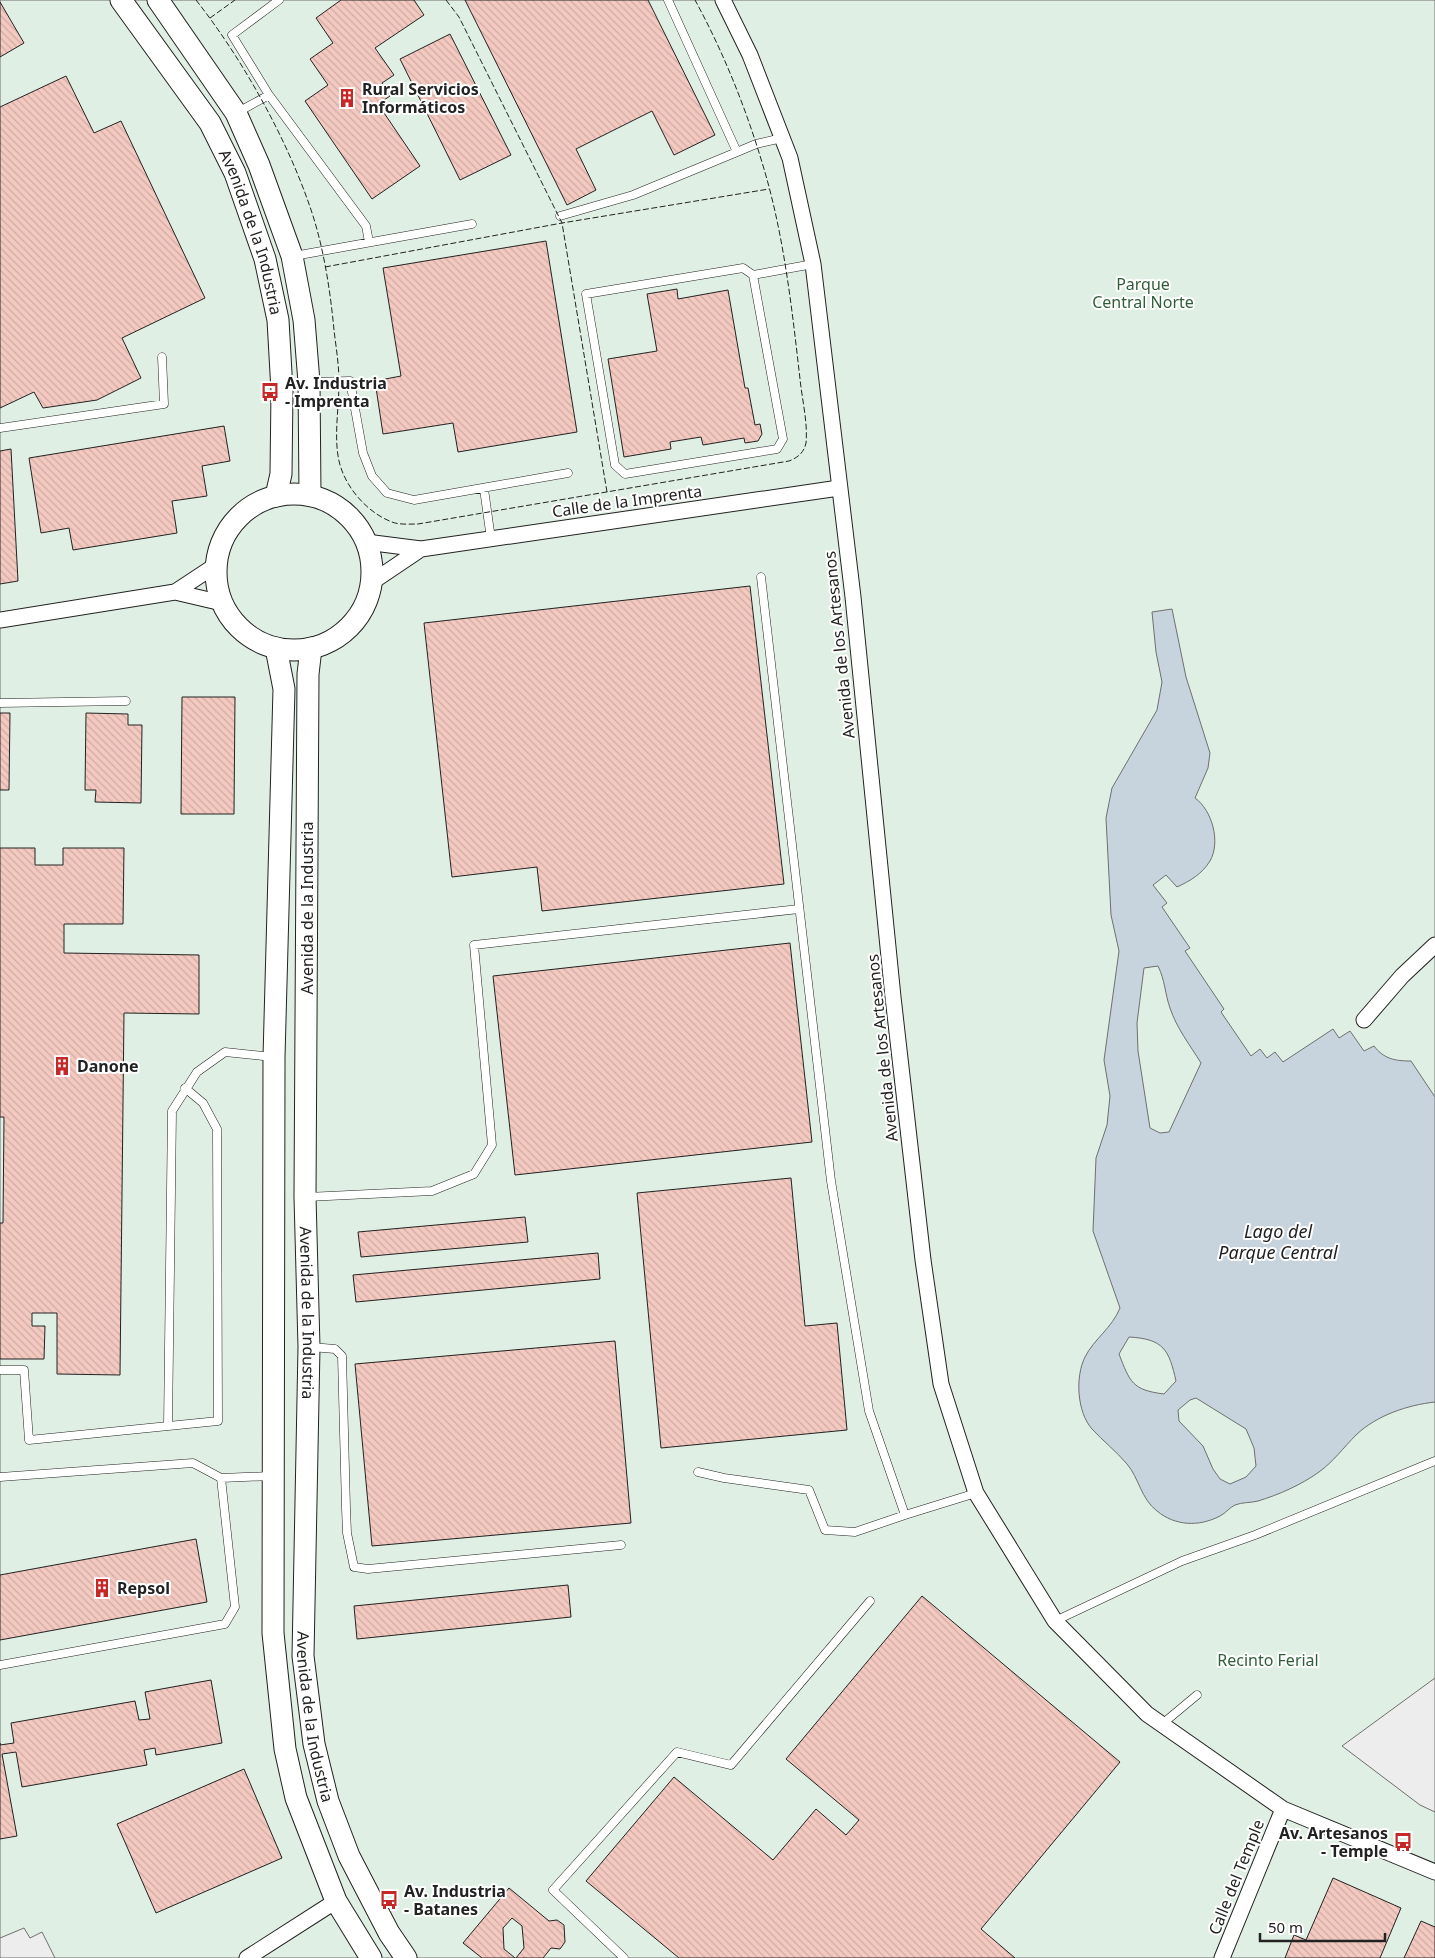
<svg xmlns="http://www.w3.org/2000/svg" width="1435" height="1958" viewBox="0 0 1435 1958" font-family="'Noto Sans',sans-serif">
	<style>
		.green { fill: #e0efe3; stroke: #6f6f6f }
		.parking { fill: #ededed; stroke: #6f6f6f }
		.water { fill: #c7d3dd; stroke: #6f6f6f; fill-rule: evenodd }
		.building { fill: url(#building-back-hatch); stroke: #222 }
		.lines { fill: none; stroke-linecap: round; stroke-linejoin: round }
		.lane-casing { stroke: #222; stroke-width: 9 }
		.street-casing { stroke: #222; stroke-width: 17 }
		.secondary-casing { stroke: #222; stroke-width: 23 }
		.lane { stroke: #fff; stroke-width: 8 }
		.street { stroke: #fff; stroke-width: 15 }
		.secondary { stroke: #fff; stroke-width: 21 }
		.fence { stroke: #222; stroke-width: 1; stroke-dasharray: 6 2.5; stroke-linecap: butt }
		.labels { text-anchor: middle; stroke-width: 4; stroke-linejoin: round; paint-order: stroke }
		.poi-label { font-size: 16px; font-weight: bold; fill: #222; stroke: #fff; text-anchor: start }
		.street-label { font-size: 16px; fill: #222; stroke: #fff }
		.park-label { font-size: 16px; fill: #2f5e38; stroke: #fff }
		.water-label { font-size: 18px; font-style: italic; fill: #222; stroke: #fff }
	</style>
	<defs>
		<pattern id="building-back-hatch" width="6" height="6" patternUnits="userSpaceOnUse" patternTransform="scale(1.25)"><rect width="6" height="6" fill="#f3c9c0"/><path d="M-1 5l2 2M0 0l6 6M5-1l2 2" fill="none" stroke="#d0aca5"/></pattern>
	</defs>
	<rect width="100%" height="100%" fill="#fff"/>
	<path class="green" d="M 0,0 L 1435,0 L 1435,1958 L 0,1958 Z"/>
	<path class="parking" d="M 1435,1678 L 1435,1812 L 1420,1805 L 1342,1746 Z
		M 24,1928 L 30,1938 L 42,1932 L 55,1958 L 0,1958 L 0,1938 Z"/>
	<path class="water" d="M 1172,609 L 1186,677 L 1210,753 L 1208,768 L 1195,798 C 1212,810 1221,842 1210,861 C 1202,874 1190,881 1177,887 L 1166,875 L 1153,885 L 1167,903 L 1162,907 L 1190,948 L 1185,951 L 1224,1009 L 1221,1012 L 1251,1056 L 1260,1049 L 1267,1058 L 1275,1052 L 1283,1062 L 1333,1029 L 1339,1038 L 1350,1031 L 1364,1051 L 1374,1046 C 1384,1059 1395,1061 1411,1061 L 1435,1097 L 1435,1402 C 1408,1405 1377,1415 1356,1435 C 1344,1447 1333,1462 1319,1472 C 1301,1485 1278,1495 1258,1501 C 1251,1503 1242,1502 1235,1505 C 1230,1507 1226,1513 1220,1516 C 1199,1527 1175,1526 1157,1511 C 1141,1499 1139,1478 1127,1464 C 1116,1451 1103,1441 1092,1429 C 1077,1412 1075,1377 1085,1357 C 1094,1339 1112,1328 1120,1308 L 1093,1231 L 1096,1158 L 1107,1125 L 1110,1096 L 1104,1060 L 1119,951 L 1111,915 L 1106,818 L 1112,788 L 1157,710 L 1162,682 L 1156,652 L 1152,612 ZM 1158,966 C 1165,980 1165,994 1170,1008 C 1177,1029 1190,1045 1201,1063 L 1169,1132 L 1160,1133 L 1150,1128 L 1138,1051 L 1137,1023 L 1144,968 ZM 1129,1337 C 1164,1339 1169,1350 1176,1381 L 1164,1394 C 1132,1390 1130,1382 1119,1354 ZM 1196,1398 L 1246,1429 L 1254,1448 L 1256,1466 L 1246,1477 L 1230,1484 L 1220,1479 L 1213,1469 L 1203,1446 L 1179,1421 L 1178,1410 L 1190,1400 Z"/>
	<path class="building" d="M 341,0 L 414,0 L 424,15 L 375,48 L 394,75 L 382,83 L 390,96 L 378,104 L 420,166 L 372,199 L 305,101 L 328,85 L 310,59 L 333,43 L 316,18 Z
		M 465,0 L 648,0 L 715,135 L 674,155 L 652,111 L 576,149 L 596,190 L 567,205 Z
		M 0,2 L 24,43 L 0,57 Z
		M 450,34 L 511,155 L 460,180 L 400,59 Z
		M 66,76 L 94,133 L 121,121 L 205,298 L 122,338 L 141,378 L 97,400 L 43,408 L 34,392 L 0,408 L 0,107 Z
		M 546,241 L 577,432 L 458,452 L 453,423 L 383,434 L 375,381 L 401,376 L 383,268 Z
		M 677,289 L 678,299 L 728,290 L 745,388 L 748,388 L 755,425 L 760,424 L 762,434 L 758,441 L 745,443 L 744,438 L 703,445 L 701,437 L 670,442 L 671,449 L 624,457 L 608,359 L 657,351 L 647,294 Z
		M 224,426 L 230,461 L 202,466 L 207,496 L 172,501 L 177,533 L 73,550 L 69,528 L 41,533 L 29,458 Z
		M 11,449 L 18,581 L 0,584 L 0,451 Z
		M 750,586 L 784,884 L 542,911 L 537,867 L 452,877 L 424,623 Z
		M 182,697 L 235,697 L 234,814 L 181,814 Z
		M 0,713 L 10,713 L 9,790 L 0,790 Z
		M 86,713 L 128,714 L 128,725 L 142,725 L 141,803 L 95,802 L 96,790 L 85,790 Z
		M 0,848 L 35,848 L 35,865 L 63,865 L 63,848 L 124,848 L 123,924 L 64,924 L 64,953 L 199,955 L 199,1014 L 124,1013 L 120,1375 L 57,1374 L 57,1313 L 32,1313 L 32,1326 L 45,1326 L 44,1359 L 0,1359 L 0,1223 L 3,1223 L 4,1117 L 0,1117 Z
		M 790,943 L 812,1142 L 515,1175 L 493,976 Z
		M 791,1178 L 805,1326 L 837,1323 L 847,1430 L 661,1448 L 637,1193 Z
		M 525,1217 L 528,1242 L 361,1257 L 358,1232 Z
		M 598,1253 L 600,1279 L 356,1302 L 353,1275 Z
		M 615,1341 L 631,1523 L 372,1546 L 355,1364 Z
		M 196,1539 L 207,1602 L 0,1640 L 0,1575 Z
		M 568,1585 L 571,1617 L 357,1639 L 354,1606 Z
		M 922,1596 L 1120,1762 L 981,1929 L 1015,1958 L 679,1958 L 586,1881 L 674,1777 L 773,1860 L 816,1809 L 846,1835 L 859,1820 L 786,1759 Z
		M 211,1680 L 222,1743 L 156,1755 L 155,1748 L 144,1750 L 147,1765 L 22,1787 L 16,1752 L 2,1754 L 17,1836 L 0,1839 L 0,1743 L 0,1745 L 14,1743 L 11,1723 L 135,1701 L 139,1720 L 150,1719 L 145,1692 Z
		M 244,1769 L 282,1858 L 156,1913 L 117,1824 Z
		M 1333,1878 L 1401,1908 L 1380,1958 L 1285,1958 L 1294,1935 L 1306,1940 Z
		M 509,1888 L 549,1921 L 557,1920 L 564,1925 L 565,1942 L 560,1949 L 551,1948 L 543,1958 L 516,1958 L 524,1948 L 522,1926 L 512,1918 L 503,1928 L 504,1949 L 515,1958 L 482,1958 L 463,1943 Z
		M 1421,1921 L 1435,1927 L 1435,1958 L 1404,1958 Z"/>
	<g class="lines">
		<g class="lane-casing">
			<path id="lane" d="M 279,0 L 232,35 L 269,95 L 366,226 L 369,242
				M 238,112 L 269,95
				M 737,152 L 756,144 L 782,138
				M 560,216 L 633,195 L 737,152 L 668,0
				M 294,256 L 472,224
				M 753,275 L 743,268 L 586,294 L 615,465 L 625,474 L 777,449 L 783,439 L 753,275 L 813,264
				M 311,382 L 350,381 L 363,453 L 372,476 L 387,493 L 414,500 L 568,473
				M 0,428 L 164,404 L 162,357
				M 484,489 L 491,539
				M 761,577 L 831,1181 L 869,1411 L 905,1515 L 976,1493
				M 0,703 L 126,701
				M 307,1197 L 432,1191 L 474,1174 L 492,1145 L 474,945 L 799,909
				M 311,1347 L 335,1349 L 342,1356 L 346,1508 L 347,1533 L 354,1567 L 368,1569 L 621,1545
				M 0,1370 L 24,1370 L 29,1440 L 218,1421 L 217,1129 L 203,1103 L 185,1088
				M 168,1426 L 172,1111 L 197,1072 L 225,1052 L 272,1057
				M 698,1472 L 724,1478 L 809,1490 L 825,1530 L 855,1532 L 905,1515
				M 0,1477 L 193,1463 L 221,1478 L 271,1476
				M 1055,1621 L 1182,1561 L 1255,1535 L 1435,1461
				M 0,1665 L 225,1624 L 235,1607 L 221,1478
				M 1161,1725 L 1197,1695
				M 624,1958 L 553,1890 L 677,1752 L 731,1765 L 870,1601"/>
		</g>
		<g class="street-casing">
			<path id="street" d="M 723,0 L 750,55 L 790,158 L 813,264 L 853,597 L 893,997 L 923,1260 L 941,1384 L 976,1493 L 1055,1621 L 1147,1714 L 1283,1809 L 1435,1872
				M 366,542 L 421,549 L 839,488
				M 372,582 L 421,549
				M 175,592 L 216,565
				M 0,620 L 175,592 L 222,603
				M 1364,1020 L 1402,976 L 1435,945
				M 247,1958 L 336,1901
				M 1222,1958 L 1283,1809"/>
		</g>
		<g class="secondary-casing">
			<g id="secondary">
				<path id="s1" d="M 121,0 L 210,123 L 235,173 L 265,259 L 278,320 L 282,391 L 281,474 L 276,496"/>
				<path d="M 158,0 L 236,113 L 259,165 L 292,256 L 304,320 L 309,382 L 310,495"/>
				<circle cx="294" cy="572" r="78"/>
				<path d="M 276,648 L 284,689 L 274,1057 L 273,1633 L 285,1749 L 296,1798 L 336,1901 L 371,1958"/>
				<path id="s2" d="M 311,648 L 308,674 L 305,1197 L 309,1347 L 303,1656 L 314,1744 L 328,1801 L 349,1856 L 389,1933 L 406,1958"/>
			</g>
		</g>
		<use href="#lane" class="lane"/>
		<use href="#street" class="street"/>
		<use href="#secondary" class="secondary"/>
		<path class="fence" d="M 196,0 C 241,57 285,135 309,204 C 323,243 330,288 334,330 C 336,347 339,365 339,382 C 339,409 333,440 340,465 C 347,489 368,513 392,522 C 399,525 410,524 418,524 L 789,461 C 797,458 804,453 806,443 C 808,423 802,399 800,379 C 792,309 784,236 764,169 C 747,111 724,53 695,0
			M 446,0 L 459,17 L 562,223 L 607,492
			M 210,18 L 235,0
			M 325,267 L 562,223 L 769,189"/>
	</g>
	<defs>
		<g id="building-bare" transform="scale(1.5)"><path d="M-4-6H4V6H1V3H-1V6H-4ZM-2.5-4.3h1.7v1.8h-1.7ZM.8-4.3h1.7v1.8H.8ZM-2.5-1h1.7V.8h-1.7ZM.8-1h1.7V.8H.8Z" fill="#c62828" stroke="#fff" stroke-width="2.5" paint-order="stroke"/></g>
		<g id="bus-bare" transform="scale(1.5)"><path d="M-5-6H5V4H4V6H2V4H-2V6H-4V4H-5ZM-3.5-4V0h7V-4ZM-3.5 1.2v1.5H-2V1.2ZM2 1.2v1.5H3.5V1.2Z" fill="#c62828" stroke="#fff" stroke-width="2.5" paint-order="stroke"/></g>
	</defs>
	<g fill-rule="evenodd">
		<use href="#building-bare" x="347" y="98"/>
		<use href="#bus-bare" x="270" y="392"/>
		<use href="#building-bare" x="62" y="1066"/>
		<use href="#building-bare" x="102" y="1588"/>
		<use href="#bus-bare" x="1403" y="1842"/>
		<use href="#bus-bare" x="389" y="1900"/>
	</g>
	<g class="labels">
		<g class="poi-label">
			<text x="362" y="95">Rural Servicios<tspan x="362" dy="18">Informáticos</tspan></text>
			<text x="285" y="389">Av. Industria<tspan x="285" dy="18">- Imprenta</tspan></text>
			<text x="77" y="1072">Danone</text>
			<text x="117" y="1594">Repsol</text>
			<text x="1388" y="1839" text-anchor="end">Av. Artesanos<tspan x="1388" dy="18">- Temple</tspan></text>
			<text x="404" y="1897">Av. Industria<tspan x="404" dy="18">- Batanes</tspan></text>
		</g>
		<g class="street-label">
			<text dy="6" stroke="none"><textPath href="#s1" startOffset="269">Avenida de la Industria</textPath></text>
			<text transform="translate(627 501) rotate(-8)" y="6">Calle de la Imprenta</text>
			<text transform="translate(839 645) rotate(-96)" y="6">Avenida de los Artesanos</text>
			<text transform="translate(307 908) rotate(-90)" y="6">Avenida de la Industria</text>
			<text transform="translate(882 1048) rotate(-96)" y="6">Avenida de los Artesanos</text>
			<text dy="6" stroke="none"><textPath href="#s2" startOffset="665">Avenida de la Industria</textPath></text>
			<text dy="6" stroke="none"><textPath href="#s2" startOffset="1070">Avenida de la Industria</textPath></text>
			<text transform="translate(1236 1877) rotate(-68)" y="6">Calle del Temple</text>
		</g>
		<g class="park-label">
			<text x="1143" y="290">Parque<tspan x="1143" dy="18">Central Norte</tspan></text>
			<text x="1268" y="1666">Recinto Ferial</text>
		</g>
		<g class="water-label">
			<text x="1278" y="1238">Lago del<tspan x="1278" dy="21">Parque Central</tspan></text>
		</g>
	</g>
	<path d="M1260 1933v8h125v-8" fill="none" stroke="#222222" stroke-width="2.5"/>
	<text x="1268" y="1933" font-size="15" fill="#222222" stroke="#ffffff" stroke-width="4" paint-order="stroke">50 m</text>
</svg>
